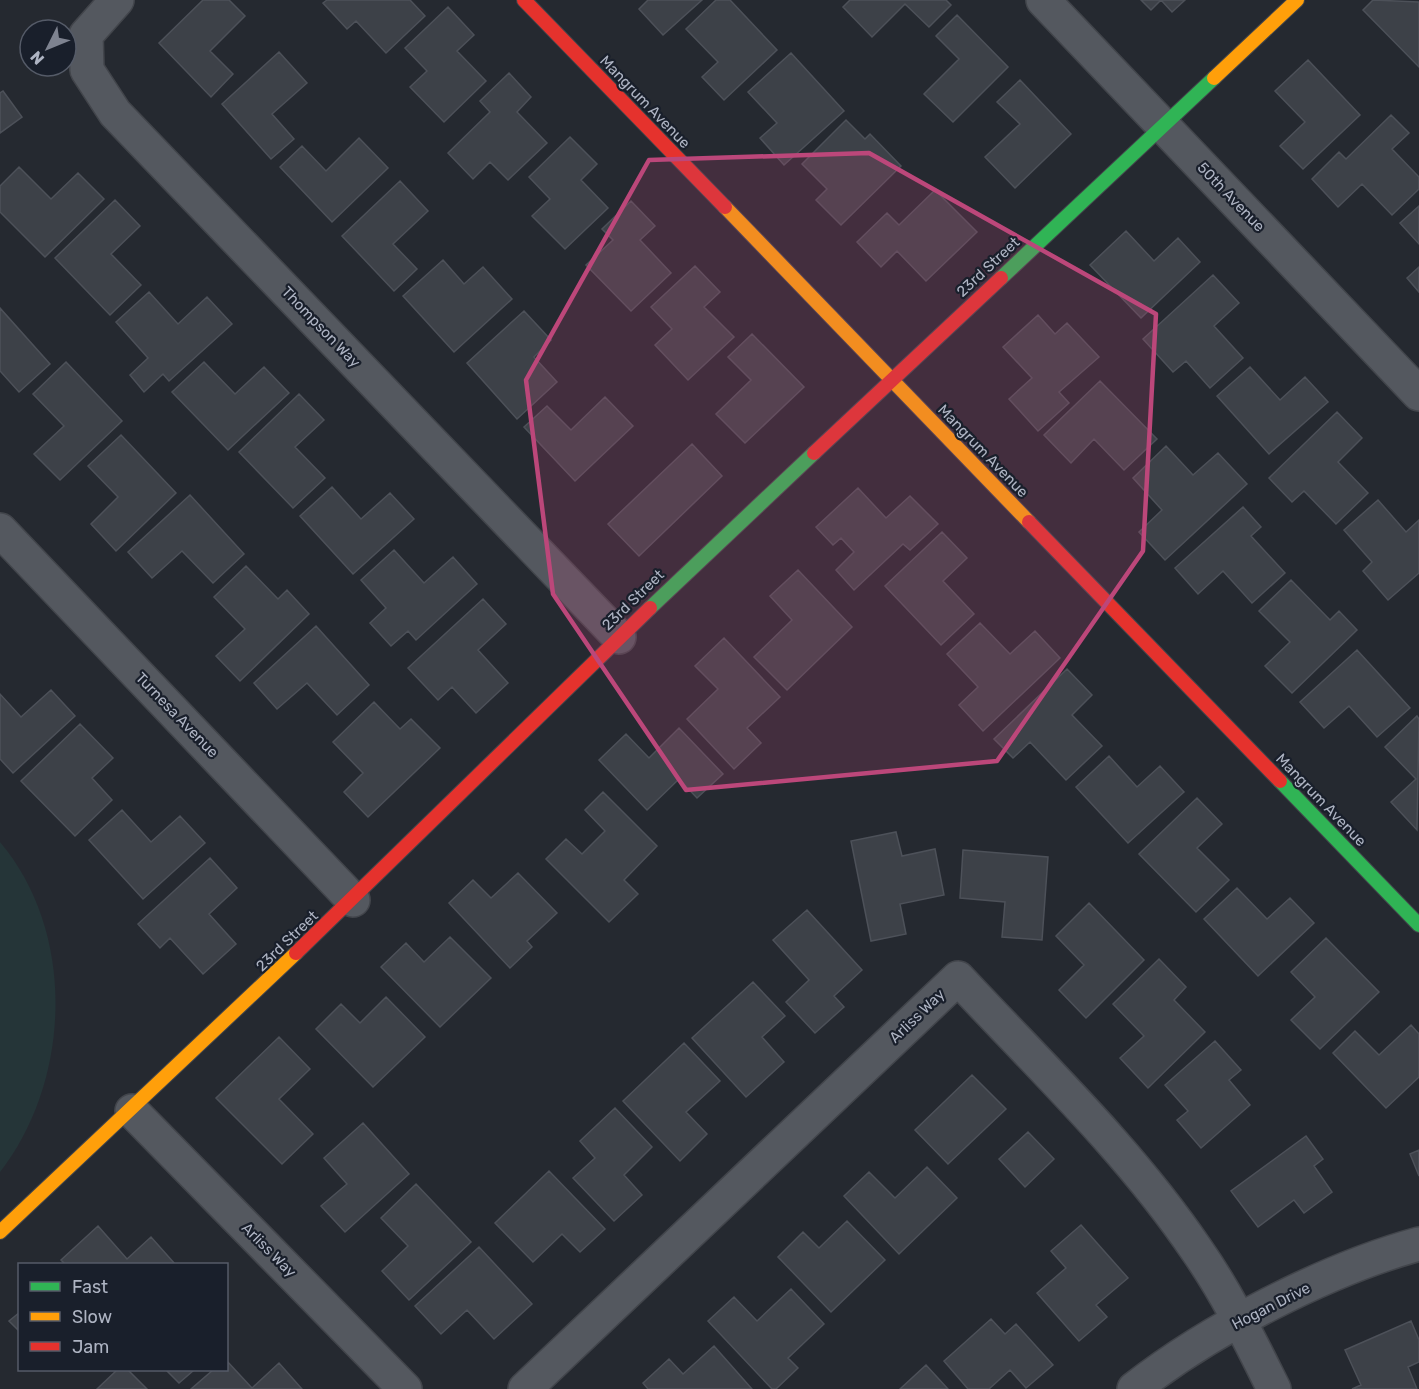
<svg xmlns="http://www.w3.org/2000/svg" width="1419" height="1389" viewBox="0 0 1419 1389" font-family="Rubik,sans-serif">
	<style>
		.green { fill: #253538 }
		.building { fill: #3d4148; stroke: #4d5159; stroke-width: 1.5 }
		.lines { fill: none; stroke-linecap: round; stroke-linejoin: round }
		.street-casing { stroke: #42454b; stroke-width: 36 }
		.fast-casing { stroke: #42454b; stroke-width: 16 }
		.slow-casing { stroke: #42454b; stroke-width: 16 }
		.jam-casing { stroke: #42454b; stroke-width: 16 }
		.street { stroke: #54585f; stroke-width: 33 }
		.fast { stroke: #30b455; stroke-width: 14 }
		.slow { stroke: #ff9f0a; stroke-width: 14 }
		.jam { stroke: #e5322d; stroke-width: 14 }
		.marked { fill: #bc477a; fill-opacity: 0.2; stroke: #bc477a; stroke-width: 4.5; stroke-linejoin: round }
		.labels { text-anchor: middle; stroke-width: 4.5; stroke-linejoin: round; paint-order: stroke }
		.street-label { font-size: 15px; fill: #aeb4c3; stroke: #191f2b }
	</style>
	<rect width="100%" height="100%" fill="#252930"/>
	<path class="green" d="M 0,842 C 77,933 71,1081 0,1172 Z"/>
	<path class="building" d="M 203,0 L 229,0 L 245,16 L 210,51 L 233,74 L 211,97 L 159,43 Z
		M 327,0 L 410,0 L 425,16 L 386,53 L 356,21 L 347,29 L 323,3 Z
		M 648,0 L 702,0 L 663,35 L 639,9 Z
		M 716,0 L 730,0 L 777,50 L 724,100 L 702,77 L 718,62 L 686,29 Z
		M 850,0 L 946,0 L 951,5 L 929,27 L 905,4 L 872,37 L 843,7 Z
		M 1141,0 L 1185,0 L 1172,12 L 1161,0 L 1151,10 Z
		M 1373,0 L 1419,2 L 1419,67 L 1363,10 Z
		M 448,7 L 474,35 L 457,51 L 486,81 L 444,122 L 410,87 L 427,71 L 405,48 Z
		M 957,15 L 1008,67 L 953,122 L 924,94 L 959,59 L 936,36 Z
		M 279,52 L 307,83 L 272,114 L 294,139 L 271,159 L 222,104 Z
		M 791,53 L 844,111 L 784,165 L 760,138 L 777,123 L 748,92 Z
		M 1308,60 L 1360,115 L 1303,169 L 1280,146 L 1305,122 L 1275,91 Z
		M 509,73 L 531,97 L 517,112 L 547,143 L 508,180 L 490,162 L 473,179 L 448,153 L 490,112 L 480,101 Z
		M 1020,80 L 1071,134 L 1015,188 L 985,157 L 1020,124 L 997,102 Z
		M 3,91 L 22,117 L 0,133 L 0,93 Z
		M 1391,115 L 1409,133 L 1392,149 L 1419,177 L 1419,189 L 1392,215 L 1362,184 L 1338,207 L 1312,179 L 1339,152 L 1346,159 Z
		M 846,120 L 865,139 L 870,134 L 901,166 L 841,225 L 816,200 L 827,189 L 802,164 Z
		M 570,137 L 597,164 L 581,180 L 608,208 L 565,249 L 532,216 L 550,199 L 529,177 Z
		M 359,138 L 388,168 L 332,222 L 280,167 L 302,146 L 326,171 Z
		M 19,167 L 51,199 L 78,173 L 104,199 L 45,257 L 0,212 L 0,186 Z
		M 400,181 L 428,211 L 393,244 L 417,269 L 394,291 L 342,236 Z
		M 935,190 L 977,232 L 926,281 L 897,251 L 881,267 L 857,242 L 887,213 L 899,225 Z
		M 115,200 L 140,226 L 111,254 L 141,285 L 110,315 L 55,258 Z
		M 631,201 L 655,226 L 640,240 L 671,273 L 631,311 L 586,265 L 613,240 L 602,229 Z
		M 1419,206 L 1419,244 L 1400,223 Z
		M 1126,231 L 1154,261 L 1178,238 L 1200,262 L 1141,318 L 1090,265 Z
		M 443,260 L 464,284 L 483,267 L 512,299 L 454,352 L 403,296 Z
		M 695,266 L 720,292 L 704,307 L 734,337 L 688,380 L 655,345 L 672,329 L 651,307 Z
		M 1419,267 L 1419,292 L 1407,278 Z
		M 1213,275 L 1239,303 L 1214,326 L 1243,358 L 1210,388 L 1186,361 L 1173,372 L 1143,339 Z
		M 149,292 L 178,324 L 207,297 L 232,324 L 169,381 L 163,374 L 144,392 L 130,375 L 148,358 L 116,322 Z
		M 0,308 L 50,364 L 19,392 L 0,371 Z
		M 524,311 L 551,340 L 534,357 L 557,382 L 517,419 L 467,363 Z
		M 1038,315 L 1055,334 L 1067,323 L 1099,357 L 1059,392 L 1069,403 L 1038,431 L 1009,399 L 1032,378 L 1003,347 Z
		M 752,334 L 804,387 L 745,443 L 716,414 L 751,380 L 728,357 Z
		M 66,362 L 122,421 L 60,480 L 34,454 L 64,426 L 33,394 Z
		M 204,362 L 235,394 L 264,367 L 289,393 L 228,450 L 172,392 Z
		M 1250,367 L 1280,400 L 1305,377 L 1328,402 L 1269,454 L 1217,396 Z
		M 1100,381 L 1157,439 L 1124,470 L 1094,439 L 1071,463 L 1044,435 Z
		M 299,394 L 324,420 L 295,447 L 325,478 L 293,508 L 239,452 Z
		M 605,397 L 633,426 L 575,481 L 524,427 L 547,406 L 571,430 Z
		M 1337,412 L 1362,438 L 1338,462 L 1368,493 L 1336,524 L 1304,491 L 1292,502 L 1269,478 Z
		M 121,435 L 176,493 L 116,551 L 91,524 L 118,497 L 88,466 Z
		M 692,444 L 722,476 L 639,556 L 608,524 Z
		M 1166,446 L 1193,475 L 1218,453 L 1247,484 L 1165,560 L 1139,532 L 1162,510 L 1133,478 Z
		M 332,487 L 361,519 L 390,493 L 414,519 L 353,574 L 300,516 Z
		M 858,488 L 886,518 L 910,496 L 938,524 L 910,550 L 903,544 L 854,590 L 836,570 L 854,552 L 841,538 L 833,545 L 816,527 Z
		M 190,495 L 244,554 L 213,583 L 182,551 L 152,578 L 128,552 Z
		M 1378,500 L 1406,532 L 1419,520 L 1419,573 L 1388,600 L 1363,571 L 1372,562 L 1344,530 Z
		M 1243,507 L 1261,527 L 1251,536 L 1285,573 L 1252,603 L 1223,571 L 1198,594 L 1175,568 Z
		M 942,532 L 967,558 L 943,581 L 974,614 L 941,645 L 885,586 Z
		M 394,550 L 424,583 L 453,557 L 477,584 L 416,640 L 408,631 L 391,646 L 370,623 L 386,608 L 361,580 Z
		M 246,566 L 278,599 L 287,590 L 309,614 L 240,681 L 216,656 L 245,629 L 214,597 Z
		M 798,570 L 852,627 L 787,690 L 754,657 L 792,620 L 770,596 Z
		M 1291,580 L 1330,620 L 1339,611 L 1357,630 L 1292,693 L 1265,666 L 1290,642 L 1259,611 Z
		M 483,599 L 506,624 L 478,650 L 508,683 L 476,713 L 452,687 L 438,700 L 408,668 Z
		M 980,623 L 1010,654 L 1035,631 L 1060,658 L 983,731 L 959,705 L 978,687 L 947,654 Z
		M 316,626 L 369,685 L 337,715 L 307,683 L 277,709 L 254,683 Z
		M 724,638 L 780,697 L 747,728 L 761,743 L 734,769 L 687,719 L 718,689 L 695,666 Z
		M 1357,650 L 1410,708 L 1377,737 L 1349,706 L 1324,728 L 1300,702 Z
		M 1067,669 L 1092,695 L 1072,715 L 1102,746 L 1066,780 L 1030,742 L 1013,758 L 994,739 Z
		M 51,690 L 75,716 L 13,773 L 0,759 L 0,694 L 21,717 Z
		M 374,702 L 400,729 L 411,719 L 440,748 L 368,817 L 344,792 L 363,773 L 333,742 Z
		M 1417,716 L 1419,719 L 1417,830 L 1391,802 L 1416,779 L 1385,747 Z
		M 80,724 L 113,758 L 92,778 L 112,800 L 75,836 L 21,781 Z
		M 679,728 L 723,774 L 697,798 L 679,779 L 647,810 L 599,760 L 626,734 L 649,758 Z
		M 1109,756 L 1137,787 L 1160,766 L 1184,792 L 1128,843 L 1076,787 Z
		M 603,792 L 657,846 L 624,880 L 638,894 L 609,922 L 546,859 L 566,839 L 582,854 L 605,831 L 585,810 Z
		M 1197,798 L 1222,824 L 1197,848 L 1229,880 L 1196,912 L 1139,854 Z
		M 122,810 L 151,842 L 180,816 L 205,843 L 143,899 L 89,840 Z
		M 896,832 L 902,856 L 935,849 L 944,895 L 900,904 L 906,934 L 871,941 L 851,841 Z
		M 963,850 L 1048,857 L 1042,940 L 1002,937 L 1005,902 L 960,898 Z
		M 210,858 L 237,888 L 209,914 L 236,944 L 203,974 L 170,938 L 160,948 L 138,924 Z
		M 518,873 L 557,913 L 527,941 L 532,947 L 510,968 L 449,903 L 473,880 L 491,898 Z
		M 1237,888 L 1267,919 L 1290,898 L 1314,923 L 1258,976 L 1204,919 Z
		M 1089,903 L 1144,960 L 1086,1018 L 1059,990 L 1084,965 L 1056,936 Z
		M 807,910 L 862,970 L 834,996 L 844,1007 L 815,1033 L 786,1002 L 809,980 L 773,940 Z
		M 450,937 L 491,978 L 440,1027 L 381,967 L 406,943 L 424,962 Z
		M 1326,938 L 1379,992 L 1320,1049 L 1291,1020 L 1315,997 L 1291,972 Z
		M 1159,959 L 1186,987 L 1174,1000 L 1205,1032 L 1148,1088 L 1120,1058 L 1144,1036 L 1113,1004 Z
		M 753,982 L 785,1016 L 762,1037 L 784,1062 L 746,1097 L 692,1038 Z
		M 386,997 L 425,1037 L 373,1087 L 316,1029 L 341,1004 L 360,1023 Z
		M 1411,1025 L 1419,1034 L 1419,1077 L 1386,1108 L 1333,1053 L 1355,1031 L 1379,1055 Z
		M 279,1037 L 310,1069 L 279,1099 L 313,1134 L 282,1164 L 216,1098 Z
		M 1215,1041 L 1241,1070 L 1229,1080 L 1250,1105 L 1201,1148 L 1177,1120 L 1188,1111 L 1165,1085 Z
		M 684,1043 L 720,1081 L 686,1112 L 707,1134 L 680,1161 L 623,1101 Z
		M 972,1075 L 1006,1109 L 948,1164 L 915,1130 Z
		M 615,1108 L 652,1147 L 624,1175 L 642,1195 L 614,1221 L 573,1178 L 595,1158 L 580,1141 Z
		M 363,1123 L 409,1174 L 345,1232 L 321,1206 L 347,1184 L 324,1158 Z
		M 1028,1132 L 1054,1159 L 1025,1187 L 999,1159 Z
		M 1306,1136 L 1323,1159 L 1314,1166 L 1332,1192 L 1304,1213 L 1294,1200 L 1258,1227 L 1231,1191 Z
		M 1419,1150 L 1419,1176 L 1410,1154 Z
		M 927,1167 L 957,1198 L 899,1254 L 844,1196 L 869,1172 L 895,1198 Z
		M 549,1171 L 605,1229 L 580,1252 L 562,1234 L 533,1262 L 495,1223 Z
		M 416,1184 L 471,1242 L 409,1300 L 382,1271 L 408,1246 L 381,1218 Z
		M 847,1221 L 885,1260 L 831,1312 L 778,1257 L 803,1232 L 819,1248 Z
		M 1081,1225 L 1128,1278 L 1096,1305 L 1107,1317 L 1079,1341 L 1037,1293 L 1066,1268 L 1051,1251 Z
		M 98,1226 L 127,1259 L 151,1237 L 175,1264 L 65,1264 L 61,1260 Z
		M 479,1247 L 532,1304 L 494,1339 L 467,1310 L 441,1334 L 415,1306 Z
		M 791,1289 L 824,1324 L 788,1358 L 798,1368 L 776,1389 L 772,1389 L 708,1321 L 734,1297 L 757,1321 Z
		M 20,1312 L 20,1332 L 9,1321 Z
		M 991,1319 L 1005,1334 L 1016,1324 L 1053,1365 L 1026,1388 L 1010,1370 L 989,1389 L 968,1389 L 944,1361 Z
		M 1411,1321 L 1419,1340 L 1419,1362 L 1408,1367 L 1417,1389 L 1352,1389 L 1361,1385 L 1345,1350 Z
		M 714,1346 L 752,1389 L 648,1389 L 643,1383 L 669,1359 L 683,1374 Z
		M 226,1360 L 252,1388 L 279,1363 L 302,1389 L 191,1389 L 213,1370 L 226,1370 Z
		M 926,1365 L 948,1389 L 900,1389 Z
		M 117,1370 L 128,1370 L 147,1389 L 97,1389 Z
		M 166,1370 L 194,1370 L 179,1383 Z"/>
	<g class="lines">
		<g class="street-casing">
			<path id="street" d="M 117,0 L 86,35 L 87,70 L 115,113 L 619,637
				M 1043,0 L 1419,394
				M 0,530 L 353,900
				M 132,1111 L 405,1389
				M 525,1389 L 958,978 C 1039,1065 1129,1150 1196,1249 C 1227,1293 1250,1341 1274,1389
				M 1134,1389 C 1209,1330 1327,1269 1419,1244"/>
		</g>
		<g class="fast-casing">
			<path id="fast" d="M 1001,278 L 1214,78
				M 650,608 L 814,453
				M 1280,781 L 1419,925"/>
		</g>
		<g class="slow-casing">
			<path id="slow" d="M 1214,78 L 1297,0
				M 725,207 L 1029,522
				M 0,1232 L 296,953"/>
		</g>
		<g class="jam-casing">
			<path id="jam" d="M 524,0 L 725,207
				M 814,453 L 1001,278
				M 1029,522 L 1280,781
				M 296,953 L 650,608"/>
		</g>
		<use href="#street" class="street"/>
		<use href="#fast" class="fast"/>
		<use href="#slow" class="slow"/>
		<use href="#jam" class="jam"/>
	</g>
	<path class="marked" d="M 869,153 L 1156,314 L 1143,551 L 997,761 L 686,790 L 553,594 L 526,380 L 649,160 Z"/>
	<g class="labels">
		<g class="street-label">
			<text transform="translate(645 102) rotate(46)" y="5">Mangrum Avenue</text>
			<text transform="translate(1231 197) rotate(46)" y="5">50th Avenue</text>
			<text transform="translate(988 267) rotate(-43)" y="5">23rd Street</text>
			<text transform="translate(321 327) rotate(46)" y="5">Thompson Way</text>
			<text transform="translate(983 451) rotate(46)" y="5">Mangrum Avenue</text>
			<text transform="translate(633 600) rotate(-44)" y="5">23rd Street</text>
			<text transform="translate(177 715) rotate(46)" y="5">Turnesa Avenue</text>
			<text transform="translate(1321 800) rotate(46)" y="5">Mangrum Avenue</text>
			<text transform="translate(287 941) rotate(-44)" y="5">23rd Street</text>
			<text transform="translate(917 1016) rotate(-44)" y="5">Arliss Way</text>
			<text transform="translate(269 1250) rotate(45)" y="5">Arliss Way</text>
			<text transform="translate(1271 1306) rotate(-27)" y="5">Hogan Drive</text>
		</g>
	</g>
	<rect x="18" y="1263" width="210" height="108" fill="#191f2b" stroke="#555b68" stroke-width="1.5"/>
	<rect x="30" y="1282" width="30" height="9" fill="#30b455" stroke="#555b68" stroke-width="1.5"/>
	<text x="72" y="1293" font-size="18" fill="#aeb4c3">Fast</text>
	<rect x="30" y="1312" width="30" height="9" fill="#ff9f0a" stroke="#555b68" stroke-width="1.5"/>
	<text x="72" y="1323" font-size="18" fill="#aeb4c3">Slow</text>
	<rect x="30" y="1342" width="30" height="9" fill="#e5322d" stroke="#555b68" stroke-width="1.5"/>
	<text x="72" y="1353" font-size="18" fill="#aeb4c3">Jam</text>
	<g transform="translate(48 48) rotate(227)"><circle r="28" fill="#191f2b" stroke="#555b68" stroke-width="1.5"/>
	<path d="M0-4.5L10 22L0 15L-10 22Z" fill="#7e8390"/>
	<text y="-9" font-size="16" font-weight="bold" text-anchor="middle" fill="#aeb4c3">N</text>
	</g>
</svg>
